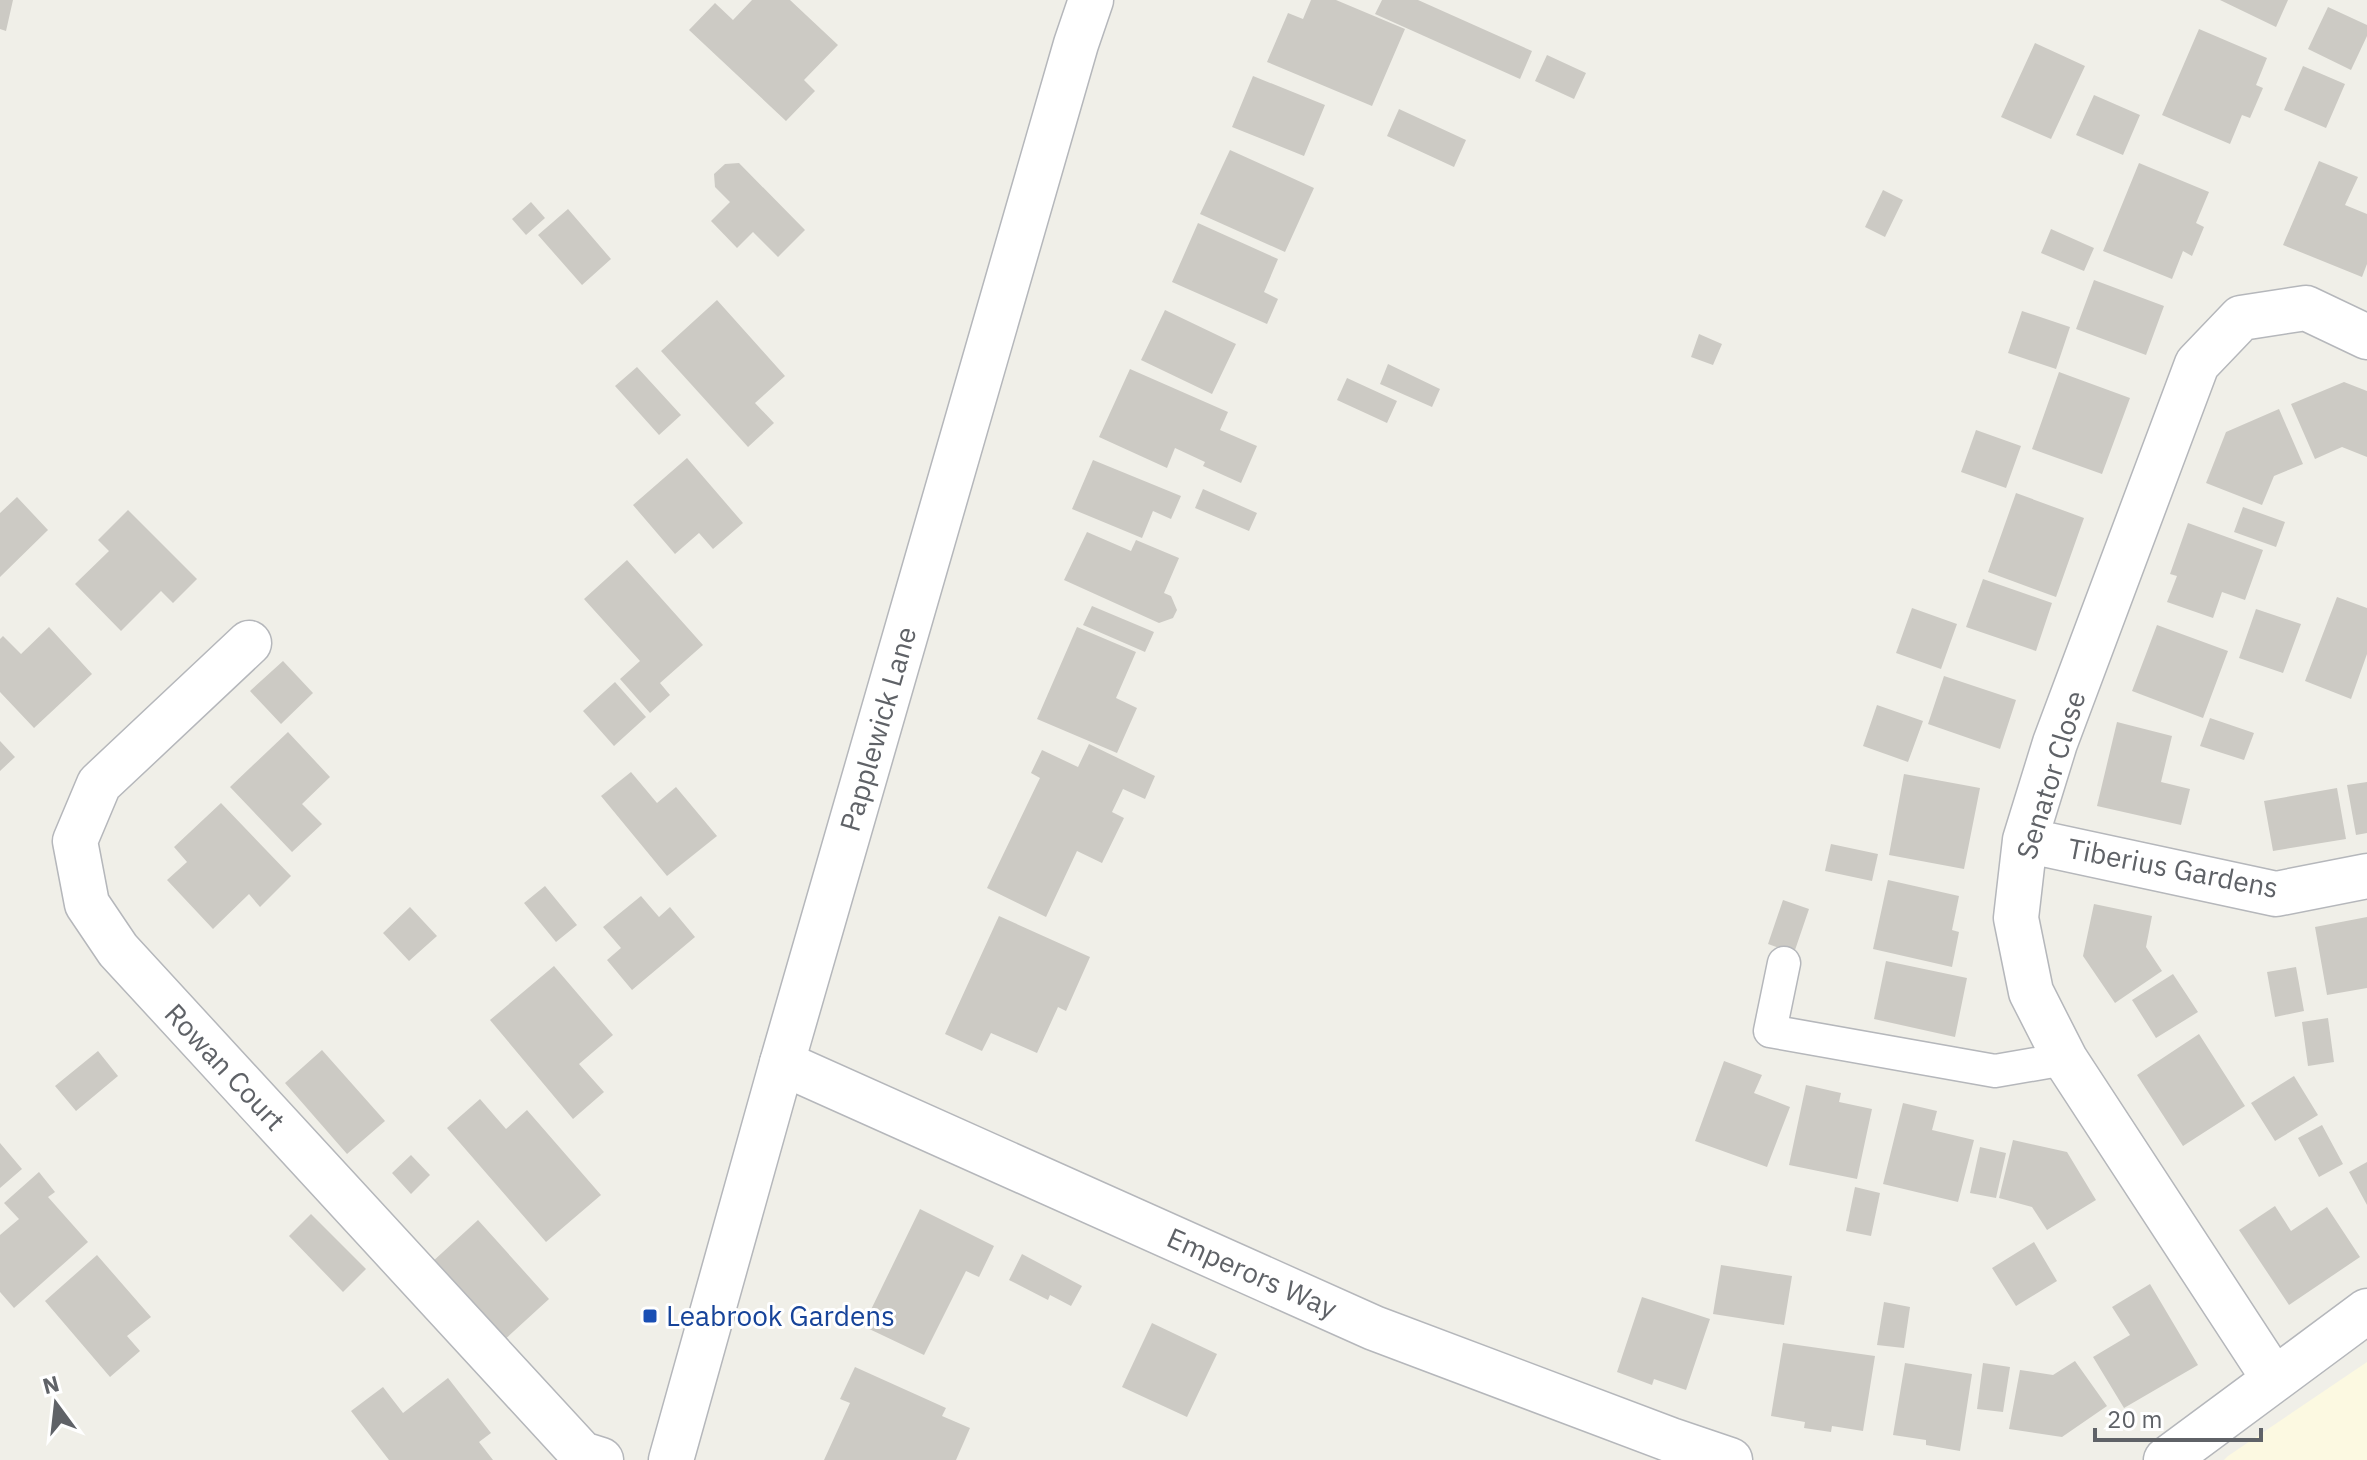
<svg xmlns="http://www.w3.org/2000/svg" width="2367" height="1460" viewBox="0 0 2367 1460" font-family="'IBM Plex Sans',sans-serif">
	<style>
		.commercial { fill: #fcf9e1 }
		.building { fill: #cccac4 }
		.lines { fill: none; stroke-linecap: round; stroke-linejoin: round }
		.service-casing { stroke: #b5b7bb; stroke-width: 35 }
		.minor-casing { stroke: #b5b7bb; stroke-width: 47 }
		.tertiary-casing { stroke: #b5b7bb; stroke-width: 47 }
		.service { stroke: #fff; stroke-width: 32 }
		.minor { stroke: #fff; stroke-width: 44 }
		.tertiary { stroke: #fff; stroke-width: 44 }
		.transit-dot { fill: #1a4fb4; stroke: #fff; stroke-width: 3 }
		.labels { text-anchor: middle; stroke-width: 6; stroke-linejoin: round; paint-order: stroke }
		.street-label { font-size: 28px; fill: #5f6267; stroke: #fff }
		.transit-label { font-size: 28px; fill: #164399; stroke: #fff; text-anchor: start }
	</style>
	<rect width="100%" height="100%" fill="#f0efe8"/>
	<path class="commercial" d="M 2367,1362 L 2367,1460 L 2224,1460 L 2228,1456 Z"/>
	<path class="building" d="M 0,0 L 13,0 L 6,31 L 0,29 Z
		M 752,0 L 790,0 L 838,45 L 804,80 L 815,91 L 786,121 L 689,30 L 715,3 L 733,20 Z
		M 1311,0 L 1336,0 L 1405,29 L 1372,106 L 1267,62 L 1288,13 L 1303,19 Z
		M 1382,0 L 1418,0 L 1532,51 L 1520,79 L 1375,14 Z
		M 2220,0 L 2288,0 L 2276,27 Z
		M 2328,7 L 2367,25 L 2367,36 L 2351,70 L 2308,49 Z
		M 2199,29 L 2267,58 L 2256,85 L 2263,88 L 2250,118 L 2242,115 L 2230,144 L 2162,115 Z
		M 2035,43 L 2085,66 L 2051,139 L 2001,117 Z
		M 1547,55 L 1586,73 L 1574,99 L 1535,81 Z
		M 2303,66 L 2345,84 L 2326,128 L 2284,110 Z
		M 1253,76 L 1325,105 L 1304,156 L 1232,127 Z
		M 2094,95 L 2140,115 L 2123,155 L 2076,135 Z
		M 1399,109 L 1466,140 L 1454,167 L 1387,136 Z
		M 1230,150 L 1314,188 L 1285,252 L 1200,214 Z
		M 2319,161 L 2358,177 L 2345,205 L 2367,214 L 2367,264 L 2362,277 L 2283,245 Z
		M 739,163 L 805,230 L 778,257 L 753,232 L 737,248 L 711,221 L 730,202 L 715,187 L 714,174 L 725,164 Z
		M 2139,163 L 2209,192 L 2196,223 L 2204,227 L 2192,256 L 2183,251 L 2172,279 L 2103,251 Z
		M 1883,190 L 1903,200 L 1885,237 L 1865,227 Z
		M 531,202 L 545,218 L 526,235 L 512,219 Z
		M 568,209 L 611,259 L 582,285 L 538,235 Z
		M 1198,223 L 1278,259 L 1264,292 L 1278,299 L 1267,324 L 1172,282 Z
		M 2051,229 L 2094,248 L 2084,271 L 2041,253 Z
		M 2094,280 L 2164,306 L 2146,355 L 2076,329 Z
		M 717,300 L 785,376 L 755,403 L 774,423 L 748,447 L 661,351 Z
		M 1165,310 L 1236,344 L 1212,394 L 1141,360 Z
		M 2022,311 L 2070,327 L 2056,369 L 2008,353 Z
		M 1699,334 L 1722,344 L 1713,365 L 1691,357 Z
		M 1388,364 L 1440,389 L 1432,407 L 1380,384 Z
		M 637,367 L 681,415 L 659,435 L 615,386 Z
		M 1130,369 L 1228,412 L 1220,430 L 1257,446 L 1241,483 L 1203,466 L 1205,462 L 1175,448 L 1167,468 L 1099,437 Z
		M 2059,372 L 2130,398 L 2102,474 L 2032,449 Z
		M 1347,378 L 1397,401 L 1387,423 L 1337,400 Z
		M 2344,382 L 2367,391 L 2367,457 L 2342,447 L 2315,459 L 2291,404 Z
		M 2279,409 L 2303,464 L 2274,476 L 2262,505 L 2206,483 L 2226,432 Z
		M 1976,430 L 2021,446 L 2006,488 L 1961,472 Z
		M 687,458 L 743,523 L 713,549 L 699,533 L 675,554 L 633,505 Z
		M 1093,460 L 1181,496 L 1171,519 L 1153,511 L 1142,538 L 1072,509 Z
		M 1203,489 L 1257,513 L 1249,531 L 1195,508 Z
		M 2016,493 L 2084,518 L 2056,597 L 1988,572 Z
		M 17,497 L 48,530 L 0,577 L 0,513 Z
		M 2243,507 L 2285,522 L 2276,547 L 2234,532 Z
		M 128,510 L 197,579 L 173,603 L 161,591 L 121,631 L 75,584 L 109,551 L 98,540 Z
		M 2188,523 L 2263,550 L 2245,600 L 2222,592 L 2213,618 L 2167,602 L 2177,576 L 2170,574 Z
		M 1087,532 L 1131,551 L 1136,540 L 1179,558 L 1164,593 L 1171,596 L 1177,610 L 1173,618 L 1159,623 L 1064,580 Z
		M 627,560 L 703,645 L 660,683 L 670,695 L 650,713 L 620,679 L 640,661 L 584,599 Z
		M 1983,579 L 2052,603 L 2036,651 L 1966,627 Z
		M 2337,597 L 2367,608 L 2367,654 L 2351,699 L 2305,681 Z
		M 1092,606 L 1154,632 L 1145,652 L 1083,625 Z
		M 1912,608 L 1957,624 L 1941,669 L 1896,653 Z
		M 2256,609 L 2301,624 L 2283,673 L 2239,658 Z
		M 2157,625 L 2228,651 L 2203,718 L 2132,691 Z
		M 49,627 L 92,674 L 34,728 L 0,692 L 0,639 L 3,636 L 21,654 Z
		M 1077,627 L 1136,652 L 1116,698 L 1137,708 L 1117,753 L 1037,719 Z
		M 283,661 L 313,693 L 281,724 L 250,691 Z
		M 1944,676 L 2016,700 L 2000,749 L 1928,724 Z
		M 615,682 L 646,717 L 614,746 L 583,711 Z
		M 1877,705 L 1923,721 L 1908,762 L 1863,746 Z
		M 2210,718 L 2254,733 L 2244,760 L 2200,746 Z
		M 2117,722 L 2172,736 L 2161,782 L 2190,789 L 2181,825 L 2097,806 Z
		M 288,732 L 330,777 L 302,804 L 322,824 L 292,852 L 230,787 Z
		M 0,741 L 15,757 L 0,771 Z
		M 1089,744 L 1155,776 L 1145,799 L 1123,789 L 1112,812 L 1124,818 L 1102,863 L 1077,851 L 1046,917 L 987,888 L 1040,778 L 1031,773 L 1042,750 L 1078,767 Z
		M 631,772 L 657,803 L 676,787 L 717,836 L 667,876 L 601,796 Z
		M 1904,774 L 1980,788 L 1964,869 L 1889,855 Z
		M 2367,782 L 2367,833 L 2356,835 L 2347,785 Z
		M 2337,788 L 2346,839 L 2273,851 L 2264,801 Z
		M 221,803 L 291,876 L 260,907 L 249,894 L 213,929 L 167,880 L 187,862 L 174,847 Z
		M 1831,844 L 1878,854 L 1872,881 L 1825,871 Z
		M 1888,880 L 1959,896 L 1952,930 L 1959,932 L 1952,967 L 1873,949 Z
		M 545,886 L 577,925 L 556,942 L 524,903 Z
		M 641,896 L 659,917 L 670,907 L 695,937 L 632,990 L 607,960 L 621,948 L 603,927 Z
		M 1783,900 L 1809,909 L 1794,953 L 1768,944 Z
		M 2094,904 L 2152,916 L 2146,947 L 2162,971 L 2115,1003 L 2083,956 Z
		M 410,907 L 437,936 L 409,961 L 383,933 Z
		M 999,916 L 1090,957 L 1066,1011 L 1058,1007 L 1037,1053 L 991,1033 L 982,1051 L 945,1034 Z
		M 2367,917 L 2367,988 L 2327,995 L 2315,927 Z
		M 1886,961 L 1967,978 L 1955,1037 L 1874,1019 Z
		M 554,966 L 613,1035 L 579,1064 L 604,1092 L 573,1119 L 490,1020 Z
		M 2296,967 L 2304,1011 L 2275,1017 L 2267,972 Z
		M 2173,974 L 2198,1012 L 2156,1038 L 2132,1000 Z
		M 2328,1018 L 2334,1062 L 2308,1066 L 2302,1022 Z
		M 2199,1034 L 2245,1106 L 2183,1146 L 2137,1075 Z
		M 322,1050 L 385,1121 L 347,1154 L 285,1083 Z
		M 98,1051 L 118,1076 L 76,1111 L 55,1086 Z
		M 1724,1061 L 1762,1075 L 1754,1093 L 1790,1107 L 1767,1167 L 1695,1141 Z
		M 2294,1076 L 2318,1115 L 2275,1141 L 2251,1103 Z
		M 1806,1085 L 1841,1093 L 1839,1102 L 1872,1109 L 1857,1179 L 1789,1165 Z
		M 480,1099 L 506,1129 L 527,1110 L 601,1195 L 546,1242 L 447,1128 Z
		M 1903,1103 L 1937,1111 L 1932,1130 L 1974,1140 L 1958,1202 L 1883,1184 Z
		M 2322,1125 L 2343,1164 L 2319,1177 L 2298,1138 Z
		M 2013,1140 L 2067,1152 L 2096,1200 L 2047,1230 L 2032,1207 L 1999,1198 Z
		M 0,1143 L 22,1169 L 0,1188 Z
		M 1980,1147 L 2006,1153 L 1996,1198 L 1970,1193 Z
		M 411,1155 L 430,1175 L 411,1194 L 392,1173 Z
		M 2367,1162 L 2367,1205 L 2349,1172 Z
		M 39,1172 L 55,1192 L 48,1197 L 88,1242 L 14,1308 L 0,1292 L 0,1235 L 19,1219 L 4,1203 Z
		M 1855,1187 L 1880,1193 L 1871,1236 L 1846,1231 Z
		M 2275,1206 L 2291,1231 L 2327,1207 L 2360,1257 L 2289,1305 L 2239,1230 Z
		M 920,1209 L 994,1246 L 979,1277 L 966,1271 L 924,1355 L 863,1326 Z
		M 311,1214 L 366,1269 L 343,1292 L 289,1236 Z
		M 478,1220 L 549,1299 L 501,1343 L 431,1263 Z
		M 2034,1242 L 2057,1281 L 2016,1306 L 1992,1268 Z
		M 1022,1254 L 1082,1286 L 1071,1306 L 1050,1295 L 1048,1300 L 1009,1280 Z
		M 97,1255 L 151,1317 L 127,1336 L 140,1351 L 110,1377 L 45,1301 Z
		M 1721,1265 L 1792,1276 L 1784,1325 L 1713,1314 Z
		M 2150,1284 L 2198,1365 L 2124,1408 L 2093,1357 L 2130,1335 L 2112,1307 Z
		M 1642,1297 L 1710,1319 L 1686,1390 L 1654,1379 L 1652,1385 L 1617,1372 Z
		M 1884,1302 L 1910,1307 L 1904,1348 L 1877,1345 Z
		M 1152,1323 L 1217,1354 L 1187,1417 L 1122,1387 Z
		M 1783,1343 L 1875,1356 L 1863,1431 L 1832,1426 L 1831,1432 L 1804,1428 L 1805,1422 L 1771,1416 Z
		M 2075,1361 L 2107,1406 L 2062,1437 L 2009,1429 L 2020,1370 L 2053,1375 Z
		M 1905,1363 L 1972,1374 L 1960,1451 L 1926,1445 L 1926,1440 L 1893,1435 Z
		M 1983,1363 L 2010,1367 L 2003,1412 L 1977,1409 Z
		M 855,1367 L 946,1408 L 942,1416 L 970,1428 L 956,1460 L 824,1460 L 850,1403 L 840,1399 Z
		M 448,1378 L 491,1433 L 479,1442 L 493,1460 L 389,1460 L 351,1411 L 383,1387 L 403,1413 Z"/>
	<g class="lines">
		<g class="service-casing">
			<path id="service" d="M 1784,963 L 1770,1031 L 1995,1071 L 2065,1059"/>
		</g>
		<g class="minor-casing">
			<path id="minor" d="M 249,643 L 99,784 L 75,841 L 87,904 L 118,950 L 582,1454 L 601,1460
				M 2025,840 L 2276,894 L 2367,876
				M 782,1063 L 1374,1328 L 1671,1440 L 1730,1460
				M 2274,1379 L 2065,1059 L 2031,992 L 2016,918 L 2025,840 L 2055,743 L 2197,364 L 2241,318 L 2306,308 L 2367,337
				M 2166,1460 L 2367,1311"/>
		</g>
		<g class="tertiary-casing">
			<path id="tertiary" d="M 671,1460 L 782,1063 L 1076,44 L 1091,0"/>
		</g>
		<use href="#service" class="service"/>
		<use href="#minor" class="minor"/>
		<use href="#tertiary" class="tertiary"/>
	</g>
	<rect class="transit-dot" x="642" y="1308" width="16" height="16" rx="4"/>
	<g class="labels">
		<g class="street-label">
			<text transform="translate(878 729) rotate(-74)" y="10">Papplewick Lane</text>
			<text transform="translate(2051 775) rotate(-73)" y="10">Senator Close</text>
			<text transform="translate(2173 868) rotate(11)" y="10">Tiberius Gardens</text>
			<text transform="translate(225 1067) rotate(47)" y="10">Rowan Court</text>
			<text transform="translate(1252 1273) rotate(24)" y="10">Emperors Way</text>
		</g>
		<g class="transit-label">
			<text x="666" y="1326">Leabrook Gardens</text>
		</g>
	</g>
	<g transform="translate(56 1404) rotate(345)" stroke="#ffffff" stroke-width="6" paint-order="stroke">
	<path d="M0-6L14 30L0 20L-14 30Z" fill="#5f6267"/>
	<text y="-12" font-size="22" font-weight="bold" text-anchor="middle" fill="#5f6267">N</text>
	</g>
	<path d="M2095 1428v12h166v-12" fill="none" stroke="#5f6267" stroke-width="4"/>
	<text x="2107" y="1428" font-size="24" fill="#5f6267" stroke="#ffffff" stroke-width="6" paint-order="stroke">20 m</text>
</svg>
